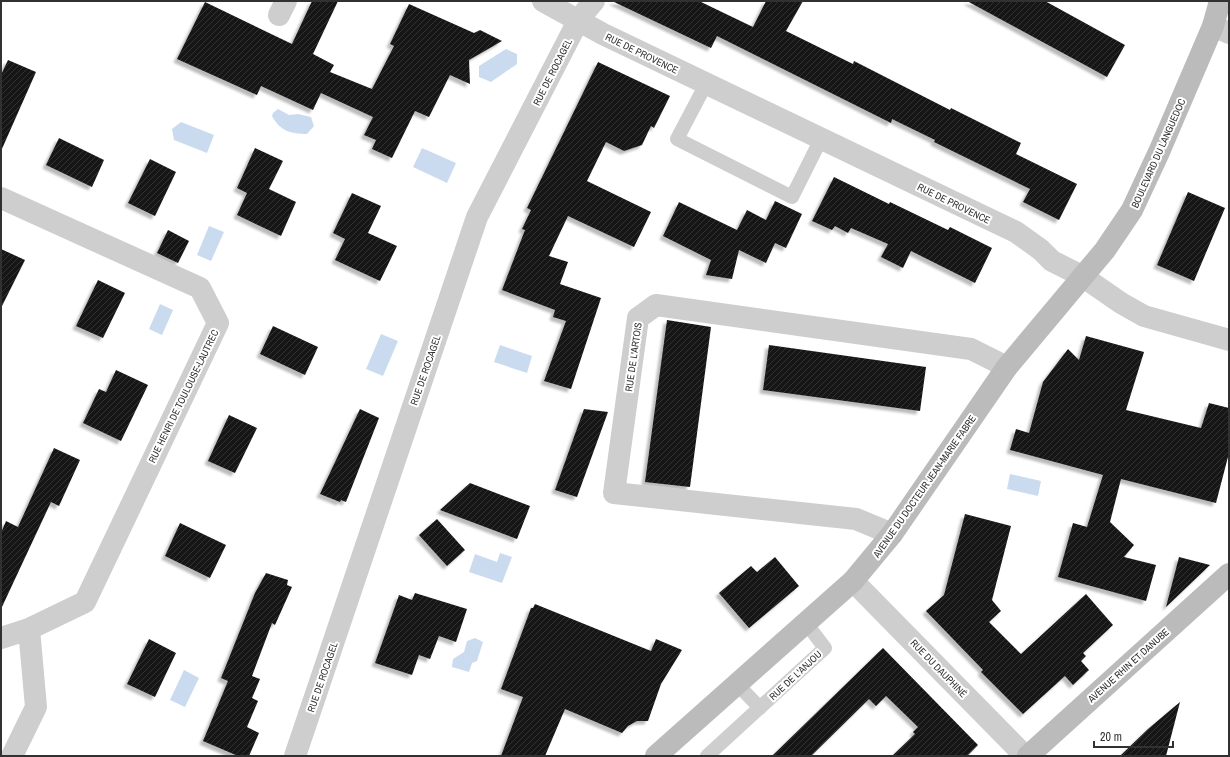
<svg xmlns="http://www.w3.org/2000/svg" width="1230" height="757" viewBox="0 0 1230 757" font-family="'Archivo Narrow',sans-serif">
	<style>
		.water { fill: #cadbf0 }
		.building { fill: url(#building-hatch); filter: url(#shadow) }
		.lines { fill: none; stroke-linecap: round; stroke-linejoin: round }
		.lane { stroke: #cecece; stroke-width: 14 }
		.street { stroke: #cecece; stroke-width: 22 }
		.secondary { stroke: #bbb; stroke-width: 22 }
		.labels { text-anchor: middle; stroke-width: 4; stroke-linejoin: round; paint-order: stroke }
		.street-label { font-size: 10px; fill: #313131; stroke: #fff }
	</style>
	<defs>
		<pattern id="building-hatch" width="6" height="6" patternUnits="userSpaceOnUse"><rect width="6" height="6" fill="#181818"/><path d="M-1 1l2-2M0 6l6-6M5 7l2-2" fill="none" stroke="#313131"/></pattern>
		<filter id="shadow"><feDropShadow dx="-3.5" dy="3.5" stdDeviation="1" flood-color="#0004"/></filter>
	</defs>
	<rect width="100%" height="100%" fill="#fff"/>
	<path class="water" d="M 506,49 L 517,54 L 517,64 L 491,82 L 479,77 L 479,66 Z
		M 278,109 L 289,115 L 298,114 L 311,117 L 314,126 L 307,134 C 291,134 280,131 272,116 L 273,113 Z
		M 181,122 L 214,135 L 207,153 L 174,140 L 172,129 Z
		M 422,148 L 456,163 L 447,183 L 413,167 Z
		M 209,226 L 224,232 L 211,261 L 197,255 Z
		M 160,304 L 173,310 L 162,335 L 149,329 Z
		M 381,334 L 398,341 L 383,376 L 366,369 Z
		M 500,345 L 532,356 L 527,373 L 494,362 Z
		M 1010,474 L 1041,481 L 1038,496 L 1007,489 Z
		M 500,553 L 512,557 L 502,583 L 469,572 L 475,554 L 497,562 Z
		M 475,638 L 483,642 L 477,661 L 472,663 L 469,672 L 452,667 L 453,659 L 464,652 L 467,641 Z
		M 184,670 L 199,678 L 185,707 L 170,700 Z"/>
	<path class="building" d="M 312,1 L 338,1 L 313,54 L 334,65 L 330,72 L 372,89 L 394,46 L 390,44 L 409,4 L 474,33 L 480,30 L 502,41 L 469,60 L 470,84 L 450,75 L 429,117 L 415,111 L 392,158 L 372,149 L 376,140 L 364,135 L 373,117 L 321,93 L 313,110 L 261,86 L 257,95 L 177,59 L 205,2 L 292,44 Z
		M 612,1 L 699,1 L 753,27 L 766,1 L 803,1 L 786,31 L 853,64 L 854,61 L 950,110 L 951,108 L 1021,143 L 1016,154 L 1077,184 L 1059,220 L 1023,202 L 1030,189 L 934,142 L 935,140 L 892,119 L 891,123 L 717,36 L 711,48 Z
		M 967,1 L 1045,1 L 1125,45 L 1107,77 Z
		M 8,60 L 36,72 L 1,151 L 1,75 Z
		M 598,62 L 670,96 L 654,128 L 651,126 L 642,145 L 624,151 L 606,142 L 587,181 L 651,212 L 634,247 L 568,216 L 549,256 L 568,262 L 560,284 L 601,298 L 571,389 L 544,381 L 566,321 L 553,317 L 555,310 L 502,290 L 525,230 L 522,229 L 531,210 L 527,208 Z
		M 59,138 L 104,160 L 92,187 L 46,165 Z
		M 255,148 L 283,161 L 269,189 L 296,202 L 281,236 L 237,215 L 247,193 L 237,188 Z
		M 150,159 L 176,172 L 155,216 L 128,203 Z
		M 834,177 L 889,204 L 890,202 L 948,230 L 950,227 L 992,248 L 975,283 L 911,251 L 903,268 L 881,257 L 888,244 L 851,228 L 848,233 L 835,226 L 832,230 L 812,221 Z
		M 1188,192 L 1225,208 L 1194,281 L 1157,265 Z
		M 352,193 L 381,206 L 368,233 L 397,246 L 380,281 L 335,260 L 345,239 L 333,233 Z
		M 775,201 L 802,214 L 786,248 L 775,243 L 766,263 L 739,250 L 732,279 L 706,275 L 711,260 L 663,236 L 679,202 L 737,230 L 747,210 L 766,220 Z
		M 168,230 L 189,241 L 178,263 L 157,253 Z
		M 1,249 L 25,260 L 1,308 Z
		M 98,280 L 125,293 L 103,338 L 76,326 Z
		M 667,320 L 711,327 L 690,487 L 645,482 Z
		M 273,326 L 318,347 L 305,375 L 260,354 Z
		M 1086,336 L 1144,352 L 1126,410 L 1201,428 L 1209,403 L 1229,408 L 1229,453 L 1216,503 L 1121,479 L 1110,522 L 1134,545 L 1124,557 L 1156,565 L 1146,601 L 1058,577 L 1073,523 L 1087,527 L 1103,475 L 1010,450 L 1016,429 L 1029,433 L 1043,382 L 1068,349 L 1079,360 Z
		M 769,345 L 926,367 L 920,411 L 763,390 Z
		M 116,370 L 148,385 L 121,441 L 83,423 L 99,389 L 106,392 Z
		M 360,409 L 379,418 L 346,502 L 341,500 L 340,502 L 320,494 Z
		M 584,409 L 608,412 L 577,497 L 555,490 Z
		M 229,415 L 257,428 L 235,473 L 208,461 Z
		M 54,448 L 80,460 L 59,506 L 51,502 L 1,609 L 1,533 L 6,521 L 18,527 Z
		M 470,483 L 530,506 L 517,539 L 440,510 Z
		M 965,514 L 1011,526 L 992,600 L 1001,611 L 989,622 L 1021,654 L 1086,594 L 1113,625 L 1083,653 L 1086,656 L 1081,661 L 1089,670 L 1073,685 L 1065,676 L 1023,714 L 981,672 L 983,670 L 926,611 L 944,595 Z
		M 437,519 L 465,550 L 447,566 L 419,535 Z
		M 180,523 L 226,545 L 210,578 L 165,556 Z
		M 775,557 L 799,586 L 749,628 L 719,593 L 751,566 L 757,572 Z
		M 1179,557 L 1210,565 L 1166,607 Z
		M 266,573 L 288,580 L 287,585 L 292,587 L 275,625 L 272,623 L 252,676 L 260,679 L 252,698 L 258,701 L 247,727 L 259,733 L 249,756 L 238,756 L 203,741 L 228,681 L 221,678 L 255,593 Z
		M 415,593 L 467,609 L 456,642 L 439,636 L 430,659 L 419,655 L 412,675 L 375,663 L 399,595 L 412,600 Z
		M 535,604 L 651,651 L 656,639 L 682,650 L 661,684 L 648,721 L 637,721 L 628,726 L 622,733 L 565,709 L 545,756 L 501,756 L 523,697 L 501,689 L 531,608 L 533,608 Z
		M 149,639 L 176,653 L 155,697 L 127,684 Z
		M 883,648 L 978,745 L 967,756 L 892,756 L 915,734 L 913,732 L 918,727 L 886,696 L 876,706 L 869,699 L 811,756 L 772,756 Z
		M 1180,702 L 1166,756 L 1120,756 L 1148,729 Z"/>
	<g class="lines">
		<path class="lane" d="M 706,84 L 677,139 L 792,197 L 821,139
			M 737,684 L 760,708
			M 707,756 L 825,648 L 806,623"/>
		<path class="street" d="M 543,1 L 603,34 L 1016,232 L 1041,250 L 1052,261 L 1082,276 L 1121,303 L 1144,316 L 1229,340
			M 279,15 L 286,1
			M 1213,26 L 1229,33
			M 1,198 L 200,288 L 218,323 L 85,602 L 29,629 L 1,638
			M 892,534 L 856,519 L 614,493 L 638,318 L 656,305 L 971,349 L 1007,367
			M 853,581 L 1025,756
			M 12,756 L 36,707 L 29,629
			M 295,756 L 477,217 L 579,19 L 594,1"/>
		<path class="secondary" d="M 656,756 L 853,581 L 892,534 L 1007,367 L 1105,250 L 1132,210 L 1159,152 L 1213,26 L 1220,1
			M 1028,756 L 1229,574"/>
	</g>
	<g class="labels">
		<g class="street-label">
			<text transform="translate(642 53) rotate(26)" y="4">RUE DE PROVENCE</text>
			<text transform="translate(552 72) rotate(-63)" y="4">RUE DE ROCAGEL</text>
			<text transform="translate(1158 153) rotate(-66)" y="4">BOULEVARD DU LANGUEDOC</text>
			<text transform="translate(954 203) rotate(26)" y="4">RUE DE PROVENCE</text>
			<text transform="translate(633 357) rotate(-82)" y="4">RUE DE L'ARTOIS</text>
			<text transform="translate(425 370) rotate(-71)" y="4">RUE DE ROCAGEL</text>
			<text transform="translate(183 396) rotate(-64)" y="4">RUE HENRI DE TOULOUSE-LAUTREC</text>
			<text transform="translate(924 486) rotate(-55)" y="4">AVENUE DU DOCTEUR JEAN-MARIE FABRE</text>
			<text transform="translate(1128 665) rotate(-42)" y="4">AVENUE RHIN ET DANUBE</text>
			<text transform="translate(939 668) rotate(46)" y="4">RUE DU DAUPHINÉ</text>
			<text transform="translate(795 675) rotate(-43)" y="4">RUE DE L'ANJOU</text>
			<text transform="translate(322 677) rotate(-71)" y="4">RUE DE ROCAGEL</text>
		</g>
	</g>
	<rect width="1230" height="757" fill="none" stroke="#313131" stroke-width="4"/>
	<path d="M1094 741v6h79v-6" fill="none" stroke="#313131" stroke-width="2"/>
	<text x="1100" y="741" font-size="12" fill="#313131" stroke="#ffffff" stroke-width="3" paint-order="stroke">20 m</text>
</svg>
